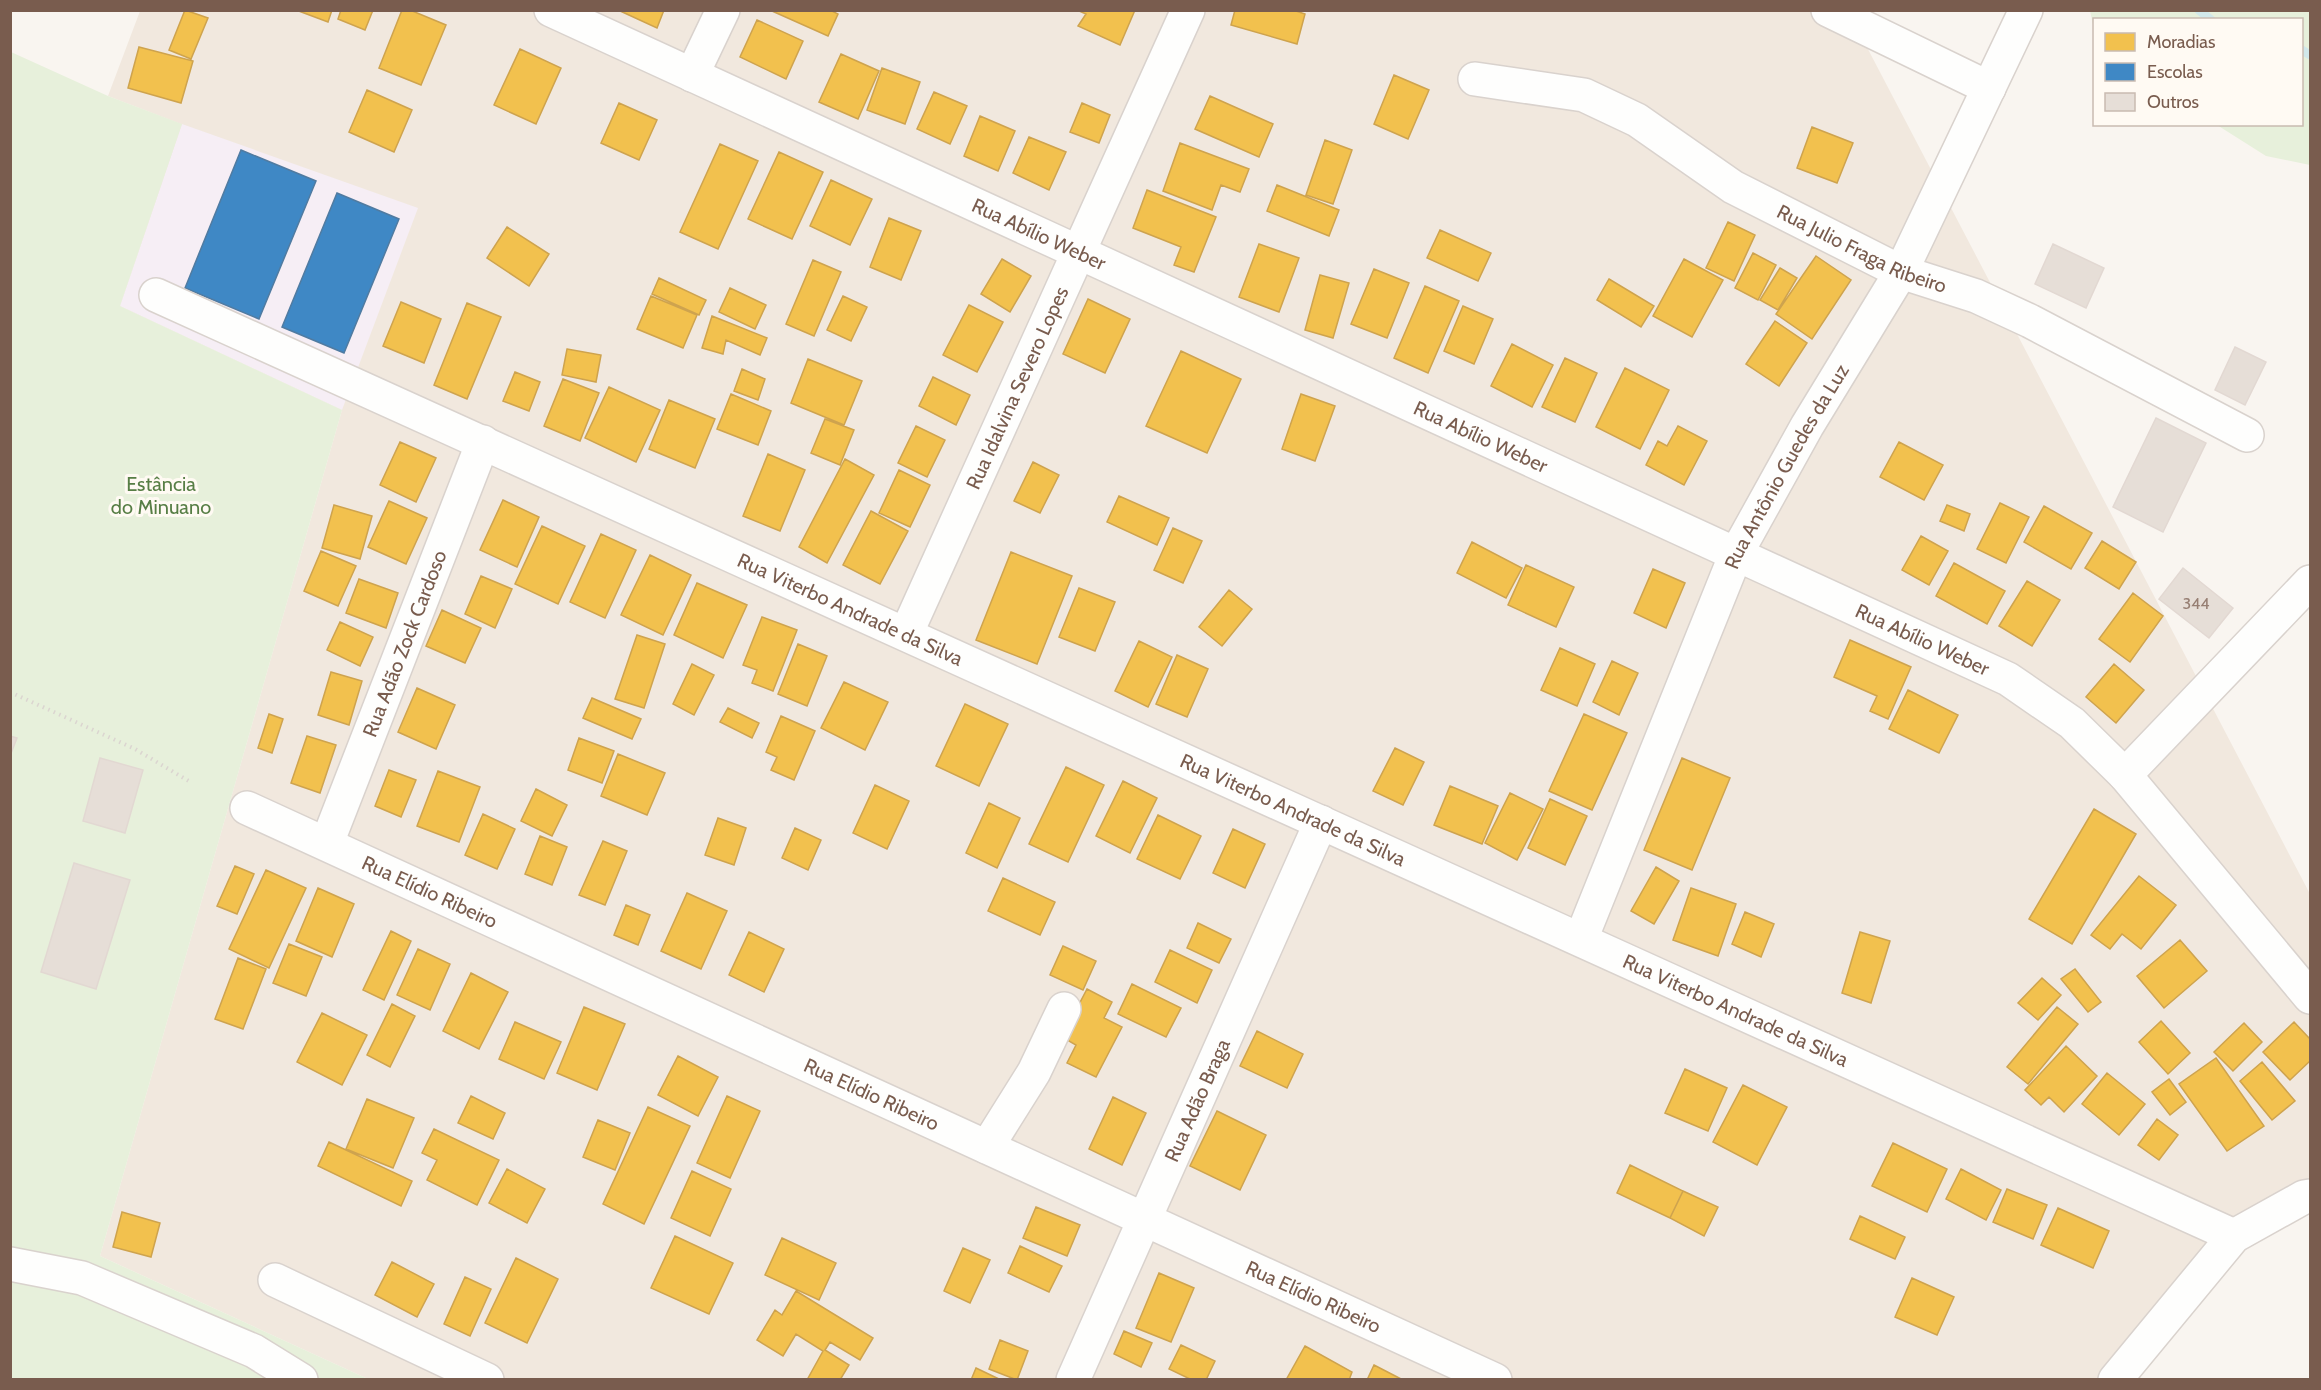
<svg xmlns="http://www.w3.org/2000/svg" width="2321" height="1390" viewBox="0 0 2321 1390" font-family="Cabin,sans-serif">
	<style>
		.residential { fill: #f1e8de }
		.education { fill: #f6eef5 }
		.green { fill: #e7f0db }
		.homes { fill: #f2c14e; stroke: #cea34e; stroke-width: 1.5 }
		.schools { fill: #3f88c5; stroke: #507ba1; stroke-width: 1.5 }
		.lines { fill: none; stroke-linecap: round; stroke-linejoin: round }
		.stream { stroke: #d1e8ea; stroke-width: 9 }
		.building { fill: #e6ded7; stroke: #e2d8d2; stroke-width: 1.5 }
		.minor-casing { stroke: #d9d2cd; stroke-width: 36 }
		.path { stroke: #dbd5d0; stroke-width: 4; stroke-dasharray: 1.5 4.5; stroke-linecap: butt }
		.minor { stroke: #fefefd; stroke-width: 33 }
		.labels { text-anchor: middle; stroke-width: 6; stroke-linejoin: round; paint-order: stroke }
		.number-label { font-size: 16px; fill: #967e72 }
		.street-label { font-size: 20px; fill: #795c4e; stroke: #fffaf3 }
		.park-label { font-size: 20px; fill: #577e45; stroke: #fffaf3 }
	</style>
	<rect width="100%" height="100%" fill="#f9f5f0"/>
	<path class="residential" d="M 140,11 L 1848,11 L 2310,894 L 2310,1196 L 2234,1236 L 2115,1379 L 368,1379 L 100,1256 L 342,410 L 120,306 L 181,124 L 108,96 Z"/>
	<path class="education" d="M 182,124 L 418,208 L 342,410 L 120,306 Z"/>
	<path class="green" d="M 2090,11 L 2310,11 L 2310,165 L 2266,156 L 2217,125 L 2302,124 L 2302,20 L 2094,20 L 2094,29 Z
		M 11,52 L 108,96 L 182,124 L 120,306 L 342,410 L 100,1256 L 368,1379 L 11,1380 Z"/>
	<path class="homes" d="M 185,10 L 208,18 L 191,59 L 169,50 Z
		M 296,10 L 332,10 L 328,22 Z
		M 341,10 L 373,10 L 365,30 L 338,19 Z
		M 402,10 L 410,10 L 446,25 L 421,85 L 379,68 Z
		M 618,10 L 664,10 L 657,28 Z
		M 830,10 L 838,14 L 828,36 L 772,11 Z
		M 1077,10 L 1135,10 L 1120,45 L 1078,26 L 1086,14 Z
		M 1235,10 L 1293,10 L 1305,14 L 1297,44 L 1231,25 Z
		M 757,20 L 803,41 L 786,79 L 740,57 Z
		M 139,47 L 193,61 L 181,103 L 128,88 Z
		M 520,49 L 561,68 L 536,124 L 494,105 Z
		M 841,54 L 879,71 L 858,119 L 819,102 Z
		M 882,68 L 920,82 L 905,124 L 867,110 Z
		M 1394,75 L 1429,90 L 1408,139 L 1374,124 Z
		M 367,90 L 412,110 L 394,152 L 349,132 Z
		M 934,92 L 967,106 L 950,144 L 917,129 Z
		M 1210,96 L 1273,124 L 1259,157 L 1195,129 Z
		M 619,103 L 657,120 L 639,160 L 601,143 Z
		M 1082,103 L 1110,115 L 1099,143 L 1070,132 Z
		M 980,116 L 1015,131 L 998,171 L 964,156 Z
		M 1812,127 L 1853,143 L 1837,183 L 1797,168 Z
		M 1029,137 L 1066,152 L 1049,190 L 1013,173 Z
		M 1325,140 L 1352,150 L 1333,204 L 1306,195 Z
		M 1180,143 L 1249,169 L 1240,192 L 1221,185 L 1212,210 L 1163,191 Z
		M 720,144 L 758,161 L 718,249 L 680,232 Z
		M 779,152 L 823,172 L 792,239 L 748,219 Z
		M 831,180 L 872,199 L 850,245 L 810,226 Z
		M 1277,185 L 1339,210 L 1329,236 L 1267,211 Z
		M 1147,190 L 1216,217 L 1194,272 L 1174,265 L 1181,247 L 1133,228 Z
		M 889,218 L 921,231 L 901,280 L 870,267 Z
		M 1728,222 L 1755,235 L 1734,281 L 1706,268 Z
		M 507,227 L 549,254 L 529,286 L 487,258 Z
		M 1440,230 L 1491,253 L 1478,281 L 1427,258 Z
		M 1259,244 L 1299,258 L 1279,312 L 1239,297 Z
		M 1753,253 L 1776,265 L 1758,300 L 1735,288 Z
		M 1816,256 L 1851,280 L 1812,339 L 1776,314 Z
		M 1002,259 L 1031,276 L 1010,312 L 981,294 Z
		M 1684,259 L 1723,280 L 1692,337 L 1653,316 Z
		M 813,260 L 841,272 L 814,336 L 786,324 Z
		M 1780,268 L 1797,278 L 1778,310 L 1760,300 Z
		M 1374,269 L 1409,283 L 1387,338 L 1351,324 Z
		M 1320,275 L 1349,283 L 1333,338 L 1305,330 Z
		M 659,278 L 706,300 L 699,315 L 652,294 Z
		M 1609,279 L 1654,306 L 1641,327 L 1597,300 Z
		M 1425,286 L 1459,301 L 1428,373 L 1394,358 Z
		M 730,288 L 766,305 L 755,329 L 719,312 Z
		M 651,296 L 697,315 L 683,348 L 637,329 Z
		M 843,296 L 867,307 L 851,341 L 827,330 Z
		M 1088,299 L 1130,319 L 1105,373 L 1063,354 Z
		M 401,302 L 441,319 L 424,363 L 383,346 Z
		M 467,303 L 501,317 L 467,399 L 434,385 Z
		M 969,305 L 1003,322 L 977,372 L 943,355 Z
		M 1463,306 L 1493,319 L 1474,364 L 1444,351 Z
		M 712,316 L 767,338 L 760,355 L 726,340 L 723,354 L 702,348 Z
		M 1775,321 L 1807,343 L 1779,386 L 1746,364 Z
		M 1512,344 L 1553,365 L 1532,407 L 1491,386 Z
		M 567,349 L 601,355 L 596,382 L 562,375 Z
		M 1181,351 L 1241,379 L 1207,453 L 1146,426 Z
		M 1565,358 L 1597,373 L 1575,422 L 1542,407 Z
		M 808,359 L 862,381 L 844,425 L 791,403 Z
		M 1625,368 L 1669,390 L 1640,449 L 1596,427 Z
		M 742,369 L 765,379 L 758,400 L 734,391 Z
		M 515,372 L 540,382 L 529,411 L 503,401 Z
		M 933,377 L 970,395 L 956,425 L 919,406 Z
		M 563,379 L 599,393 L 580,441 L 544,426 Z
		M 609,387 L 660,410 L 636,462 L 585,438 Z
		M 731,394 L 771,411 L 758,445 L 717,429 Z
		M 1301,394 L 1335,406 L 1315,461 L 1282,449 Z
		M 669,400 L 715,419 L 695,468 L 649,449 Z
		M 825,419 L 854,430 L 840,465 L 811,453 Z
		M 916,426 L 945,440 L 927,477 L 898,463 Z
		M 1678,426 L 1707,441 L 1684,485 L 1646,465 L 1658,441 L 1667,446 Z
		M 400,442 L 436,458 L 416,502 L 380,485 Z
		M 1899,442 L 1943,465 L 1924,500 L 1880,477 Z
		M 768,454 L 805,470 L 780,531 L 743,516 Z
		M 845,459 L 874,475 L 827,563 L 799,547 Z
		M 1033,462 L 1059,475 L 1040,513 L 1014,501 Z
		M 899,470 L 930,485 L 910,527 L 879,513 Z
		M 1119,496 L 1169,518 L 1157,545 L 1107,522 Z
		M 503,500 L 539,517 L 517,567 L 480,550 Z
		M 389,501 L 427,518 L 406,564 L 368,547 Z
		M 2000,503 L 2029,517 L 2006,563 L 1977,549 Z
		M 334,505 L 372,516 L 360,559 L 322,548 Z
		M 1947,505 L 1970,514 L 1964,531 L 1940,521 Z
		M 2044,506 L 2092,533 L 2071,569 L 2024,542 Z
		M 871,511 L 908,531 L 880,584 L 843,565 Z
		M 542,526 L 585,546 L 558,604 L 515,584 Z
		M 1173,528 L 1202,541 L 1183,583 L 1154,570 Z
		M 601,534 L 636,550 L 605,618 L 570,602 Z
		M 1921,536 L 1948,551 L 1929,585 L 1902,570 Z
		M 2102,541 L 2136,562 L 2119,589 L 2085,568 Z
		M 1472,542 L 1522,568 L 1506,598 L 1457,573 Z
		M 321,551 L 356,566 L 338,606 L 304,591 Z
		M 1011,552 L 1072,576 L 1037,664 L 976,640 Z
		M 650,555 L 691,575 L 663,635 L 621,615 Z
		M 1954,563 L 2005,591 L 1987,624 L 1936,596 Z
		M 1526,565 L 1574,587 L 1556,627 L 1508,605 Z
		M 1653,569 L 1685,583 L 1666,628 L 1634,613 Z
		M 481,576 L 512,589 L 495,628 L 465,614 Z
		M 359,579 L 398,593 L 386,628 L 346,613 Z
		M 2027,581 L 2060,600 L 2032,646 L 1999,626 Z
		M 697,583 L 747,605 L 723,658 L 674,635 Z
		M 1079,588 L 1115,602 L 1095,651 L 1059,637 Z
		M 1229,590 L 1252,609 L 1222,646 L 1199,627 Z
		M 2133,593 L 2163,616 L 2130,662 L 2099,639 Z
		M 442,610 L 481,628 L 465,663 L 426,646 Z
		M 762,617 L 797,630 L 773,691 L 752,683 L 757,670 L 743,665 Z
		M 340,622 L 373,637 L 360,666 L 327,650 Z
		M 637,635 L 665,644 L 644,708 L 615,699 Z
		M 1850,640 L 1911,667 L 1888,719 L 1870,711 L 1877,696 L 1834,677 Z
		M 1139,641 L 1172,657 L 1148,707 L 1115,691 Z
		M 798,644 L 827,656 L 807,706 L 778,694 Z
		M 1560,648 L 1595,664 L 1577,706 L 1541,690 Z
		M 1177,655 L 1208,669 L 1187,717 L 1156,704 Z
		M 1612,661 L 1638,673 L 1619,715 L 1593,702 Z
		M 692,664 L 714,675 L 694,715 L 673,704 Z
		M 2114,664 L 2144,690 L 2116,723 L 2086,697 Z
		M 331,672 L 362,681 L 349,725 L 318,715 Z
		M 844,682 L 888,702 L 865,750 L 821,728 Z
		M 417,688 L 455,705 L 436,749 L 398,732 Z
		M 1908,690 L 1958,715 L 1939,753 L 1889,729 Z
		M 592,698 L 641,719 L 632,739 L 583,718 Z
		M 965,704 L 1008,724 L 979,786 L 936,766 Z
		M 728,708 L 759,723 L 752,738 L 720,722 Z
		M 269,714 L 283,719 L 272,753 L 258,748 Z
		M 1584,714 L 1627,733 L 1592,810 L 1549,791 Z
		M 781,716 L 815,731 L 794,780 L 771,770 L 777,757 L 766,752 Z
		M 307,736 L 336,745 L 320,793 L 291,783 Z
		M 579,738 L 614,751 L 602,783 L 568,770 Z
		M 1395,748 L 1424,762 L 1403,805 L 1373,791 Z
		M 618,754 L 665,773 L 647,815 L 601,796 Z
		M 1682,758 L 1730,778 L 1692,870 L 1644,850 Z
		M 1066,767 L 1104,785 L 1068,862 L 1029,844 Z
		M 389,770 L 416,780 L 401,817 L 375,806 Z
		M 438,771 L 480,787 L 459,842 L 417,826 Z
		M 1123,781 L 1157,798 L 1130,853 L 1096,836 Z
		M 875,785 L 909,801 L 887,849 L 853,833 Z
		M 1450,786 L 1498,806 L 1482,844 L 1434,825 Z
		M 536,789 L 567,805 L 552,836 L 521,821 Z
		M 1510,793 L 1543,809 L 1517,860 L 1485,843 Z
		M 1550,799 L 1587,816 L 1565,865 L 1528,848 Z
		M 989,803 L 1020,818 L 997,868 L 966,853 Z
		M 2094,809 L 2136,834 L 2072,944 L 2029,919 Z
		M 483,814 L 515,829 L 497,869 L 465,855 Z
		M 1158,815 L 1201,836 L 1180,879 L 1137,859 Z
		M 718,818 L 746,828 L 734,865 L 705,855 Z
		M 795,828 L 821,840 L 808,870 L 782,858 Z
		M 1233,829 L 1265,844 L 1245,888 L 1213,873 Z
		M 540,836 L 567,847 L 552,885 L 525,874 Z
		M 603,841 L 627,851 L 605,905 L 579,895 Z
		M 235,866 L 254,874 L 237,914 L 217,906 Z
		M 1656,867 L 1679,881 L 1654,924 L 1631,911 Z
		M 266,870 L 306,888 L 269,968 L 229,949 Z
		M 2139,876 L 2176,905 L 2141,949 L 2122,934 L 2110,949 L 2091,935 Z
		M 1003,878 L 1055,902 L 1040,935 L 988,911 Z
		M 318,888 L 354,904 L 332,957 L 296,941 Z
		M 1691,888 L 1736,904 L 1718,956 L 1673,940 Z
		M 687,893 L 727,911 L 701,969 L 661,951 Z
		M 626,905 L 650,915 L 638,945 L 614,935 Z
		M 1745,912 L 1774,924 L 1761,957 L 1732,944 Z
		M 1198,923 L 1231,939 L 1219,963 L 1187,948 Z
		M 391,931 L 411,941 L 384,1000 L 363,990 Z
		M 749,932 L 784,949 L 764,992 L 729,975 Z
		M 1860,932 L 1890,941 L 1871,1003 L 1842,993 Z
		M 2180,940 L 2207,971 L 2164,1008 L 2137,976 Z
		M 289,944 L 322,957 L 306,996 L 273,983 Z
		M 1063,946 L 1096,961 L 1083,990 L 1050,975 Z
		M 418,949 L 450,964 L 430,1010 L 397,995 Z
		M 1170,950 L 1212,970 L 1197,1003 L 1155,982 Z
		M 238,958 L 266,969 L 243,1029 L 215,1019 Z
		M 2075,969 L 2101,1002 L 2088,1012 L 2061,979 Z
		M 471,973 L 508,992 L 479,1049 L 443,1031 Z
		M 2042,978 L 2061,995 L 2038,1020 L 2018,1003 Z
		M 1132,984 L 1181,1008 L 1166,1037 L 1118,1014 Z
		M 1087,989 L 1112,1002 L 1104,1018 L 1122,1027 L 1096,1077 L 1067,1063 L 1076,1045 L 1062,1037 Z
		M 392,1004 L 415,1016 L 390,1067 L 367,1055 Z
		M 584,1007 L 625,1024 L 597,1090 L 557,1073 Z
		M 2057,1007 L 2078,1024 L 2028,1084 L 2007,1067 Z
		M 322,1013 L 367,1035 L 342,1085 L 297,1062 Z
		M 2161,1021 L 2190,1053 L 2168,1074 L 2139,1042 Z
		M 515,1022 L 561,1042 L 544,1079 L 499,1059 Z
		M 2294,1022 L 2310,1039 L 2310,1061 L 2290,1080 L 2263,1052 Z
		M 2244,1023 L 2262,1042 L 2233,1071 L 2214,1052 Z
		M 1257,1031 L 1303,1054 L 1287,1088 L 1240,1066 Z
		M 2066,1046 L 2097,1076 L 2064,1112 L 2049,1097 L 2041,1105 L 2025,1090 Z
		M 678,1056 L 718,1077 L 698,1116 L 658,1095 Z
		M 2216,1058 L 2264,1126 L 2227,1151 L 2179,1084 Z
		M 2262,1062 L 2295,1101 L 2272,1120 L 2240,1081 Z
		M 1685,1069 L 1727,1088 L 1708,1131 L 1665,1113 Z
		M 2107,1073 L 2145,1104 L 2119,1135 L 2082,1104 Z
		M 2169,1079 L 2186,1102 L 2170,1115 L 2152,1092 Z
		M 1743,1085 L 1787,1107 L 1757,1165 L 1713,1142 Z
		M 471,1096 L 505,1113 L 493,1139 L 458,1123 Z
		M 727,1096 L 760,1111 L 730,1178 L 697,1163 Z
		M 1113,1097 L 1146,1113 L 1122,1165 L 1089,1149 Z
		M 367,1099 L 414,1118 L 393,1168 L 346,1149 Z
		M 648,1107 L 690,1126 L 644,1224 L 603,1204 Z
		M 1217,1111 L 1266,1135 L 1240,1190 L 1190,1166 Z
		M 2157,1119 L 2178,1135 L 2159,1160 L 2138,1145 Z
		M 598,1120 L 630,1133 L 615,1170 L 583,1157 Z
		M 434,1129 L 499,1160 L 477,1205 L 427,1180 L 437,1160 L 422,1153 Z
		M 329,1142 L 412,1181 L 401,1206 L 318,1166 Z
		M 1893,1143 L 1947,1169 L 1927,1212 L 1872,1186 Z
		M 1630,1165 L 1683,1191 L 1670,1218 L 1617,1193 Z
		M 507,1169 L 545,1189 L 527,1223 L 489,1203 Z
		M 1961,1169 L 2001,1190 L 1986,1220 L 1946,1199 Z
		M 692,1171 L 731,1189 L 710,1236 L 671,1218 Z
		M 2007,1189 L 2047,1205 L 2033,1239 L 1993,1222 Z
		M 1683,1191 L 1718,1207 L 1704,1236 L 1670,1218 Z
		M 1036,1207 L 1080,1225 L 1067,1256 L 1023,1238 Z
		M 2058,1208 L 2109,1231 L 2093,1268 L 2041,1245 Z
		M 122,1212 L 160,1223 L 151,1257 L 113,1247 Z
		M 1860,1216 L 1905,1237 L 1895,1259 L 1850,1239 Z
		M 675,1236 L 733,1263 L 709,1314 L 651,1288 Z
		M 782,1238 L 836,1263 L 819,1300 L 765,1275 Z
		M 1020,1246 L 1062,1266 L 1049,1292 L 1008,1273 Z
		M 963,1248 L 990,1260 L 970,1303 L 944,1291 Z
		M 516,1258 L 558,1279 L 527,1343 L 485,1323 Z
		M 392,1262 L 434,1284 L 417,1317 L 375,1295 Z
		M 1159,1273 L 1194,1288 L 1171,1342 L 1136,1328 Z
		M 465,1277 L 491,1289 L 470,1336 L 444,1324 Z
		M 1912,1278 L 1954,1297 L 1937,1335 L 1895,1317 Z
		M 796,1291 L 873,1338 L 860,1360 L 830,1342 L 825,1350 L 849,1365 L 840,1380 L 807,1380 L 823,1351 L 796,1334 L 783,1356 L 757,1340 L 775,1310 L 782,1315 Z
		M 1124,1331 L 1152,1343 L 1141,1367 L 1114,1354 Z
		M 1000,1340 L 1028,1351 L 1017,1380 L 989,1369 Z
		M 1181,1345 L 1215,1361 L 1206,1380 L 1192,1380 L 1169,1369 Z
		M 1305,1346 L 1352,1372 L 1349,1380 L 1286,1380 Z
		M 1374,1365 L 1403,1380 L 1367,1380 Z
		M 976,1368 L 1001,1380 L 971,1380 Z"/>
	<path class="schools" d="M 241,150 L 316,181 L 259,319 L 185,288 Z
		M 337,193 L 399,219 L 344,353 L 282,327 Z"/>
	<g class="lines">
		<path class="stream" d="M 2199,10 L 2211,20
			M 2302,50 L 2310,55"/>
	</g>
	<path class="building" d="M 2053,244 L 2104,268 L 2086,308 L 2035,284 Z
		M 2235,347 L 2266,362 L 2245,405 L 2215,390 Z
		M 2156,418 L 2206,443 L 2163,532 L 2113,507 Z
		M 2183,568 L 2233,608 L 2209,638 L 2159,599 Z
		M 10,736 L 17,738 L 10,756 Z
		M 100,758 L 143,770 L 125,833 L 83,821 Z
		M 74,863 L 130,880 L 96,989 L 41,972 Z"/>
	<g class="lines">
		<g class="minor-casing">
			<g id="minor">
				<path id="s1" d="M 551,10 L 2008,679 L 2072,723 L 2125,775 L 2310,997"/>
				<path d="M 1828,10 L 1989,88"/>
				<path d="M 692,75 L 723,10"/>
				<path id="s2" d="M 1475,79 L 1584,95 L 1637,120 L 1733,187 L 1901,272 L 1976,296 L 2030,321 L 2247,435"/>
				<path id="s3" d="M 156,295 L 2234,1236"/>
				<path id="s4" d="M 906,634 L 1188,10"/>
				<path d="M 2125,775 L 2310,582"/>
				<path id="s5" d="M 247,808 L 1495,1380"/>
				<path id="s6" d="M 327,843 L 483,442"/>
				<path id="s7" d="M 1581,939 L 1736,554 L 1807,426 L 1901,272 L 2026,10"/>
				<path d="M 987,1147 L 1034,1072 L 1064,1009"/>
				<path d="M 10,1264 L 82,1278 L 254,1351 L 301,1380"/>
				<path d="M 275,1280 L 487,1380"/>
				<path id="s8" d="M 1073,1380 L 1321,822"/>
				<path d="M 2115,1380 L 2234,1236 L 2304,1197 L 2310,1196"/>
			</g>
		</g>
		<path class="path" d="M 10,692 L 135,749 L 192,783"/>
		<use href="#minor" class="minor"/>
	</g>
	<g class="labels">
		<g class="number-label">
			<text x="2196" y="609">344</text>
		</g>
		<g class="street-label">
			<text dy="7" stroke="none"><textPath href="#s1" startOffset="537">Rua Abílio Weber</textPath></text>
			<text dy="7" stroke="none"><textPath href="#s2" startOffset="429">Rua Julio Fraga Ribeiro</textPath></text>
			<text dy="7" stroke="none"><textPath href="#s4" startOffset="270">Rua Idalvina Severo Lopes</textPath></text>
			<text dy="7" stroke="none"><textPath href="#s1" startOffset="1023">Rua Abílio Weber</textPath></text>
			<text dy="7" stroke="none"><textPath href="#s7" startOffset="516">Rua Antônio Guedes da Luz</textPath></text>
			<text dy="7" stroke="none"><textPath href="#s3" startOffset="762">Rua Viterbo Andrade da Silva</textPath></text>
			<text dy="7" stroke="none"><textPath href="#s1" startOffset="1509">Rua Abílio Weber</textPath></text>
			<text dy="7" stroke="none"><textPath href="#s6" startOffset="214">Rua Adão Zock Cardoso</textPath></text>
			<text dy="7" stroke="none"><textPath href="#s3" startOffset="1248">Rua Viterbo Andrade da Silva</textPath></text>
			<text dy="7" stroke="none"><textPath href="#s5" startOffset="201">Rua Elídio Ribeiro</textPath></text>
			<text dy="7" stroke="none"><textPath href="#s3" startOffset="1734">Rua Viterbo Andrade da Silva</textPath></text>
			<text dy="7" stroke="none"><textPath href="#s5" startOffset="687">Rua Elídio Ribeiro</textPath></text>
			<text dy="7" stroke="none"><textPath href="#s8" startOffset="306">Rua Adão Braga</textPath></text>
			<text dy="7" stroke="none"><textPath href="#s5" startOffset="1173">Rua Elídio Ribeiro</textPath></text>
		</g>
		<g class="park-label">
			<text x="161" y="491">Estância<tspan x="161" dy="23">do Minuano</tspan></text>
		</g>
	</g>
	<rect width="2321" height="1390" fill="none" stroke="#795c4e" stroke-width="24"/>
	<rect x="2093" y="18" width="210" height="108" fill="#fffaf3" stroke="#c9bbb1" stroke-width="1.5"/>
	<rect x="2105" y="33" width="30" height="18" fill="#f2c14e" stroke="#c9bbb1" stroke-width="1.5"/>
	<text x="2147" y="48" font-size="18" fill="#795c4e">Moradias</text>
	<rect x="2105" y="63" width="30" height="18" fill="#3f88c5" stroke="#c9bbb1" stroke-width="1.5"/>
	<text x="2147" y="78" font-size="18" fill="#795c4e">Escolas</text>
	<rect x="2105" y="93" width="30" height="18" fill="#e6ded7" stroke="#c9bbb1" stroke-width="1.5"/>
	<text x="2147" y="108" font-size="18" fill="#795c4e">Outros</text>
</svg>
